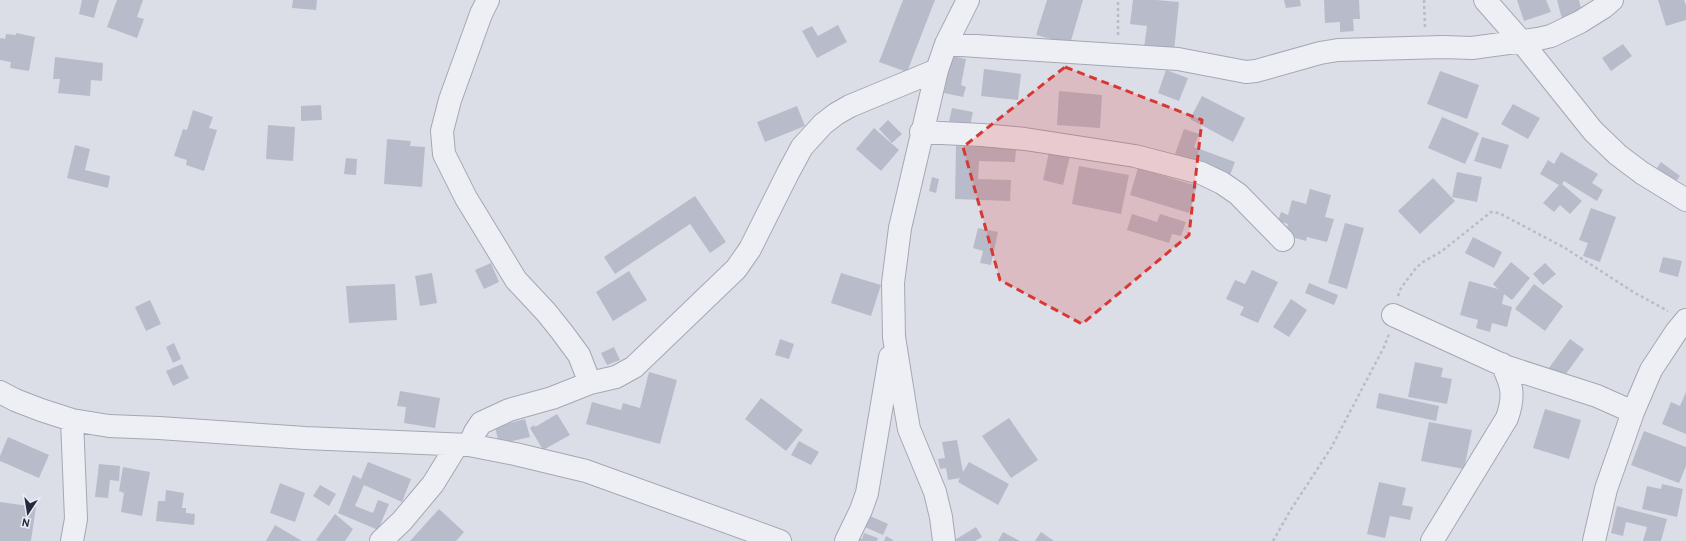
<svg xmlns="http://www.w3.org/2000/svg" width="1686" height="541" viewBox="0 0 1686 541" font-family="Overpass,sans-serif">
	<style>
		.building { fill: #b8bcca }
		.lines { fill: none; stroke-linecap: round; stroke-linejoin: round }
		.minor-casing { stroke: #a4a8b4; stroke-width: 24 }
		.path { stroke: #b9bcc5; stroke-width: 2.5; stroke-dasharray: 3 3; stroke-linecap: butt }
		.minor { stroke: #eeeff5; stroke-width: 22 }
		.marked { fill: #d83834; fill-opacity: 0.2; stroke: #d83834; stroke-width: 3; stroke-dasharray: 8 5; stroke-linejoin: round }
	</style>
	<rect width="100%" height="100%" fill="#dbdee7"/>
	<path class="building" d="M 82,0 L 99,0 L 94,18 L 79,14 Z
		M 117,0 L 143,0 L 137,17 L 144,19 L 137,38 L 107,27 Z
		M 293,0 L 317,0 L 316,10 L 292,8 Z
		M 903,0 L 935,0 L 907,72 L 879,62 Z
		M 1047,0 L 1083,0 L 1070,44 L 1036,35 Z
		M 1133,0 L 1156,0 L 1179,2 L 1174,51 L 1144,48 L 1147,26 L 1130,24 Z
		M 1284,0 L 1300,0 L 1301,6 L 1286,8 Z
		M 1324,0 L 1359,0 L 1360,19 L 1353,19 L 1354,31 L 1340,32 L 1340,22 L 1325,23 Z
		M 1517,0 L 1546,0 L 1551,12 L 1524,21 Z
		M 1557,0 L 1579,0 L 1582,13 L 1562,19 Z
		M 1658,0 L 1684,0 L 1686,5 L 1686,20 L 1666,26 Z
		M 838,25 L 847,42 L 817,58 L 802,31 L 812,26 L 818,36 Z
		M 16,33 L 35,37 L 29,71 L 10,68 L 11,62 L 0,60 L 0,38 L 5,39 L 6,34 L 16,35 Z
		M 1623,44 L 1632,56 L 1611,71 L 1602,58 Z
		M 952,56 L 966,59 L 961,85 L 966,87 L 963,97 L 944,93 Z
		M 55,57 L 103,63 L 102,81 L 91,80 L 90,96 L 58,93 L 60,79 L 53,79 Z
		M 984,69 L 1021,74 L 1018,100 L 981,96 Z
		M 1166,70 L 1188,78 L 1179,101 L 1158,93 Z
		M 1440,71 L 1479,85 L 1467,119 L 1427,104 Z
		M 1059,91 L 1102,95 L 1100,128 L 1057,125 Z
		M 1202,96 L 1245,118 L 1233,142 L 1190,119 Z
		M 1513,104 L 1540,118 L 1528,139 L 1501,124 Z
		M 321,105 L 322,120 L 301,121 L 301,106 Z
		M 797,106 L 805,126 L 765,142 L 757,122 Z
		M 952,108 L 973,112 L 969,131 L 948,126 Z
		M 193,110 L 213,117 L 209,128 L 217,130 L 204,171 L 186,165 L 187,160 L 174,156 L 183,129 L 187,130 Z
		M 1442,117 L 1479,133 L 1465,164 L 1428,148 Z
		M 888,120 L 902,134 L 892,143 L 879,129 Z
		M 268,125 L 295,127 L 293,161 L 266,159 Z
		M 874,128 L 899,150 L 881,171 L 856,149 Z
		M 1184,129 L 1199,134 L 1194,147 L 1235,162 L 1230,175 L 1175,154 Z
		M 1482,137 L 1509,145 L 1501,169 L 1474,161 Z
		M 387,139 L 411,141 L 410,146 L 425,147 L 422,187 L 384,184 Z
		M 75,145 L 90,149 L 85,170 L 110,176 L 108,188 L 67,178 Z
		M 956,146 L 1016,148 L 1015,162 L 979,161 L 978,179 L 1011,180 L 1010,201 L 955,199 Z
		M 1049,152 L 1070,156 L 1063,185 L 1043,180 Z
		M 1561,152 L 1598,174 L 1592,183 L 1603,190 L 1597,201 L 1564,181 L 1562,184 L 1582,201 L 1570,214 L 1560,205 L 1554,212 L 1543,203 L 1559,185 L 1540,174 L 1548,160 L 1554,164 Z
		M 346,158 L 357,159 L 356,175 L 344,174 Z
		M 1661,162 L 1680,176 L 1672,187 L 1653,174 Z
		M 1079,166 L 1129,175 L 1121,214 L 1072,204 Z
		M 1138,168 L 1197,186 L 1189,213 L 1130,195 Z
		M 1457,172 L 1482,177 L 1477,202 L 1452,197 Z
		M 932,177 L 939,179 L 936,193 L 929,191 Z
		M 1433,178 L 1455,201 L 1420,234 L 1398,211 Z
		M 1310,189 L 1331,195 L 1325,217 L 1334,219 L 1327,242 L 1307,237 L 1306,241 L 1285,235 L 1288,224 L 1278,221 L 1281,212 L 1288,215 L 1292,200 L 1306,204 Z
		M 695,196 L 726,242 L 710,253 L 690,224 L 615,274 L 604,257 Z
		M 1591,208 L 1616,217 L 1600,262 L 1583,256 L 1588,243 L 1579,240 Z
		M 1132,214 L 1157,222 L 1160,214 L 1186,222 L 1181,236 L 1172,234 L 1169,243 L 1127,230 Z
		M 1345,223 L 1364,228 L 1347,289 L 1328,283 Z
		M 978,228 L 998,232 L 991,265 L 980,263 L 983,251 L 973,248 Z
		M 1473,237 L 1502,252 L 1494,268 L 1465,253 Z
		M 1663,257 L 1682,261 L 1678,277 L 1659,272 Z
		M 1511,262 L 1530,278 L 1512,300 L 1504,294 L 1502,304 L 1512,307 L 1507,327 L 1492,323 L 1490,332 L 1476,328 L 1478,320 L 1460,315 L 1469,281 L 1498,289 L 1493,284 Z
		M 491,263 L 499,282 L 484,289 L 475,270 Z
		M 1545,263 L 1556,274 L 1543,285 L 1533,274 Z
		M 1252,270 L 1278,282 L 1258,323 L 1240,315 L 1244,307 L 1226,299 L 1235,280 L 1245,284 Z
		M 629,271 L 647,300 L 613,321 L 596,292 Z
		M 432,273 L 437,303 L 420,306 L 415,276 Z
		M 841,273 L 881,285 L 871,316 L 831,303 Z
		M 1309,283 L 1338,295 L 1334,305 L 1305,293 Z
		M 395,284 L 397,320 L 349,323 L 346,286 Z
		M 1534,284 L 1563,306 L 1545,331 L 1515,309 Z
		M 1291,299 L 1307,310 L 1289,337 L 1273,327 Z
		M 150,300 L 161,324 L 146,331 L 135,307 Z
		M 780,339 L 794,344 L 789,359 L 775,355 Z
		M 1570,339 L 1584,349 L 1560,382 L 1546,372 Z
		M 174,343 L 181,359 L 173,363 L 166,347 Z
		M 614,347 L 620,360 L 607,365 L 601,353 Z
		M 1415,362 L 1443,368 L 1441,377 L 1452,379 L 1447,404 L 1408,397 Z
		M 182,364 L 189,378 L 173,386 L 166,371 Z
		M 649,372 L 677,380 L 660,444 L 586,424 L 592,402 L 621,410 L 623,403 L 640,408 Z
		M 400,391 L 440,398 L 435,428 L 404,423 L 406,407 L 397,406 Z
		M 1686,392 L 1686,434 L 1662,424 L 1671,402 L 1680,406 Z
		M 1379,393 L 1439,406 L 1436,421 L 1376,408 Z
		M 761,398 L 803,430 L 786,451 L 745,419 Z
		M 1545,409 L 1581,420 L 1569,459 L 1533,448 Z
		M 557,414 L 570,435 L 543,450 L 530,428 L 534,425 L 535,427 Z
		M 1009,418 L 1038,460 L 1011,478 L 982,436 Z
		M 525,419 L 530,437 L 499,444 L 495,427 Z
		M 1429,422 L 1472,430 L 1464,469 L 1421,461 Z
		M 1644,431 L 1686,447 L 1686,466 L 1679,483 L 1631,465 Z
		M 8,437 L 49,455 L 39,478 L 0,461 L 0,456 Z
		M 957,440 L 963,472 L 969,462 L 1009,484 L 998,505 L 958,482 L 960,478 L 948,480 L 946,468 L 940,469 L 938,459 L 945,458 L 942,442 Z
		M 799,441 L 819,452 L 811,465 L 791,455 Z
		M 368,462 L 411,479 L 402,502 L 364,485 L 355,506 L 373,513 L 378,500 L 389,504 L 378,530 L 338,513 L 353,475 L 361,479 Z
		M 99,464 L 120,466 L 119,481 L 110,480 L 108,498 L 95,497 Z
		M 123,467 L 150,472 L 142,516 L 121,512 L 124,493 L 119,491 Z
		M 1379,482 L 1406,488 L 1402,505 L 1413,507 L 1410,520 L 1390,516 L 1385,538 L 1367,534 Z
		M 280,483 L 305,493 L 295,522 L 270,513 Z
		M 1662,484 L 1683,489 L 1677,517 L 1642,509 L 1647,486 L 1661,489 Z
		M 320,485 L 336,494 L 329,506 L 313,496 Z
		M 166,490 L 184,493 L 182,508 L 186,508 L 186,513 L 195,514 L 194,525 L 156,521 L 158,501 L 165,501 Z
		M 0,502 L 36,507 L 31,541 L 0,541 Z
		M 1617,506 L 1667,519 L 1661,541 L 1643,541 L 1647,527 L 1626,522 L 1623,536 L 1611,533 Z
		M 439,509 L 464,532 L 456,541 L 410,541 Z
		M 335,514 L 353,529 L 345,541 L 318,541 L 316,540 Z
		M 870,516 L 888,524 L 883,535 L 865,527 Z
		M 275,525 L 302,541 L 266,541 Z
		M 976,527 L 982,537 L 975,541 L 953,541 Z
		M 1003,532 L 1020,541 L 998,541 Z
		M 1041,532 L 1054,541 L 1035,541 Z
		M 864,533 L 878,538 L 877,541 L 851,541 L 853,536 L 862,539 Z
		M 886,536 L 893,540 L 893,541 L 884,541 Z"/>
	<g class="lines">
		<g class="minor-casing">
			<path id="minor" d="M 488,0 L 481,14 L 450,100 L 442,131 L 444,154 L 466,198 L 516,280 L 546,312 L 562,332 L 579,355 L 590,383
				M 1485,0 L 1521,41 L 1593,131 L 1618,155 L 1642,173 L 1686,200
				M 946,44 L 1178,59 L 1246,72 L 1256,71 L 1320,53 L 1338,50 L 1443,47 L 1472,48 L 1538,39 L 1551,36 L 1580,22 L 1604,7 L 1612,0
				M 921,132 L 982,135 L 1025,139 L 1135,156 L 1201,173 L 1222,183 L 1238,194 L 1283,240
				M 1393,315 L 1507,367 L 1597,396 L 1633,412
				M 0,392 L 15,400 L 41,410 L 72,420 L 109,426 L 159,428 L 305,438 L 469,445 L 515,454 L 586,471 L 780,541
				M 469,445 L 475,432 L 481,423 L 509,410 L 552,398 L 590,383 L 616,377 L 634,367 L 736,269 L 750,249 L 788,173 L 802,147 L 823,124 L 836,114 L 850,106 L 937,70
				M 72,541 L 76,519 L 72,420
				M 381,541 L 402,521 L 433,484 L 457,445
				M 846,541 L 861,510 L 867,493 L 890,357
				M 944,541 L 941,517 L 935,492 L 909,429 L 906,412 L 894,337 L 893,283 L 900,228 L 937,70 L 946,44 L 968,0
				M 1432,541 L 1507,418 C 1515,395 1512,385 1502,364
				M 1594,541 L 1606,489 L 1633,412 L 1651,370 L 1676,332 L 1686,320"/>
		</g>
		<path class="path" d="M 1424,0 L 1425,28
			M 1118,35 L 1118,0
			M 1398,296 L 1401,288 L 1416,268 L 1423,262 L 1442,251 L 1491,212 L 1499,213 L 1565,248 L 1635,293 L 1668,311
			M 1273,541 L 1290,511 L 1331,448 L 1384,347 L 1389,334"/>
		<use href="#minor" class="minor"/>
	</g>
	<path class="marked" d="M 1065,67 L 1202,120 L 1189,235 L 1082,324 L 1000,280 L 963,147 Z"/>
	<g transform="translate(28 513) rotate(192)" stroke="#eaedf5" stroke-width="3" paint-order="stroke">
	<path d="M0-3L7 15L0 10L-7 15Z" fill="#24293e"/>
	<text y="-6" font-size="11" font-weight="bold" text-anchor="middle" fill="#24293e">N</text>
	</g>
</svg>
